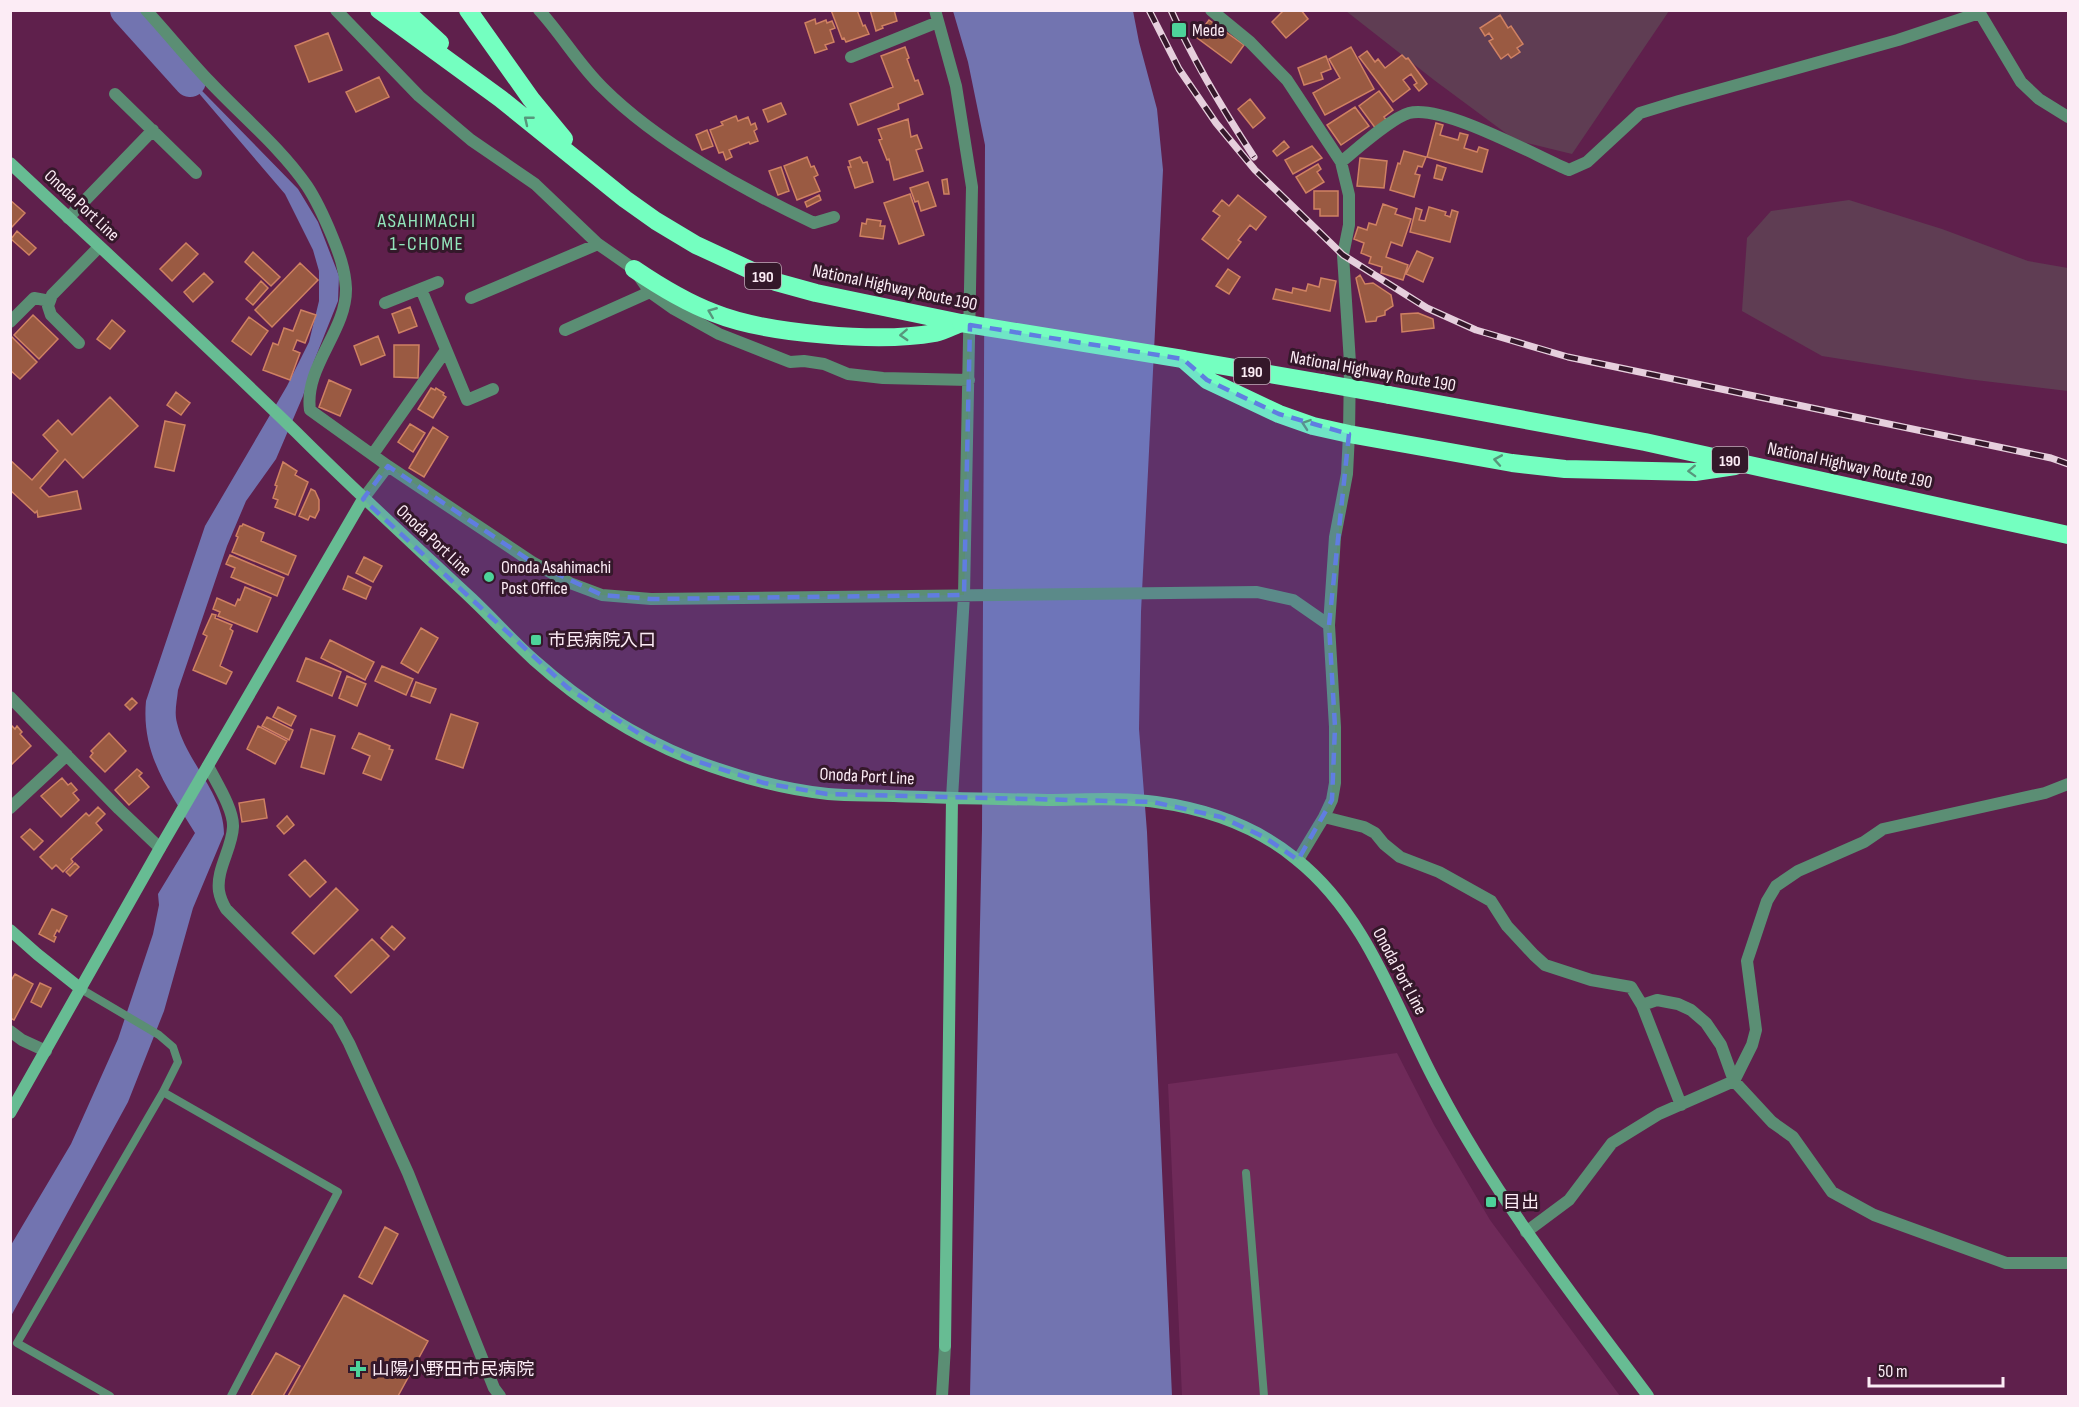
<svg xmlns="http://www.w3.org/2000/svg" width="2079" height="1407" viewBox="0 0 2079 1407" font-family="'Sofia Sans Condensed','Noto Sans JP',sans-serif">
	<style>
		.built { fill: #6f2a59 }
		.green { fill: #5f3d53 }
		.water { fill: #7274b0 }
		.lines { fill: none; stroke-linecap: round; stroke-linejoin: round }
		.river { stroke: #7274b0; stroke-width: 32 }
		.building { fill: #9a5a42; stroke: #cf8163; stroke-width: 1.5 }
		.lane { stroke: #5b8e74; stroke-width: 8 }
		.street { stroke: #5b8e74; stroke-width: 12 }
		.secondary { stroke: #67bc93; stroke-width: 12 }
		.highway { stroke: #74ffc0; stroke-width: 18 }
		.rail-casing { stroke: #e6cfdd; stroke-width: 7 }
		.rail { stroke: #34182a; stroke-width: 4.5; stroke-dasharray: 14; stroke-linecap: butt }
		.highway-bridge { stroke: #74ffc0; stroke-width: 18 }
		.oneway { stroke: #57977c }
		.marked { fill: #607de1; fill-opacity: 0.2; stroke: #607de1; stroke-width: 4.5; stroke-dasharray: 12 8; stroke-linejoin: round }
		.poi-dot { fill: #4dd39a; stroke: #34182a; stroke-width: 2 }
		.labels { text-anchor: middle; stroke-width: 6; stroke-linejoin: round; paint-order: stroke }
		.shield { fill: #34182a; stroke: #c0acb8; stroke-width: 1.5 }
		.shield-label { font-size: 16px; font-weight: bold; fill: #fcecf5 }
		.poi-label { font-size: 18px; fill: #fcecf5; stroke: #34182a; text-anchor: start }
		.street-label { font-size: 18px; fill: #fcecf5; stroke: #34182a }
		.neighbourhood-label { font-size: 20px; letter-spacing: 1.5px; fill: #92e5bb; stroke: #34182a }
	</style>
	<rect width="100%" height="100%" fill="#5f204c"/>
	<path class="built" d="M 1397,1053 L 1434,1125 L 1490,1220 L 1620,1396 L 1182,1396 L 1168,1084 Z"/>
	<path class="green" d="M 1346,11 L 1669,11 L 1572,154 L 1515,140 L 1434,80 Z
		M 1849,200 L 1942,229 L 2028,261 L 2068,268 L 2068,391 L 1967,379 L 1822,356 L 1742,311 L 1747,238 L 1771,211 Z"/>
	<path class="water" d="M 953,11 L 1133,11 L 1139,42 L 1157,109 L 1163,170 L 1141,612 L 1139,729 L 1147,832 L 1172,1396 L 970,1396 L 982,830 L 985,145 L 968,62 Z
		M 161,49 L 298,189 L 318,222 L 339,276 L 338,301 L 314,361 L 303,396 L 276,459 L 246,501 L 227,546 L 178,690 C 177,701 174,712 177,723 C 186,762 224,793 224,834 L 193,908 L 164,1011 L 128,1102 L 11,1316 L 11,1245 L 71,1144 L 118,1039 L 153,934 L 159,905 L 158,894 L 195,833 C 169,790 141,755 146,701 L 205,526 L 287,386 L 309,342 L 319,301 L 319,271 L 313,250 L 285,194 Z"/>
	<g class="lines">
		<path class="river" d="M 126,10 L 190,81"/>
	</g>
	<path class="building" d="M 831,10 L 857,10 L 863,26 L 865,25 L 869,34 L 846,42 L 844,38 L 842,39 Z
		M 870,10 L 894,10 L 897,21 L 882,26 L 883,28 L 876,31 Z
		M 1284,10 L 1301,10 L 1308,19 L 1286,38 L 1272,22 Z
		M 1500,15 L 1508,28 L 1511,26 L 1523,44 L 1517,48 L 1520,52 L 1511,58 L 1508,54 L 1501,59 L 1489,41 L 1493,39 L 1489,33 L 1485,36 L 1480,28 Z
		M 815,19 L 816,24 L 826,20 L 827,23 L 832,21 L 835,28 L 830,30 L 834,42 L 825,45 L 827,49 L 815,53 L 805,23 Z
		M 1209,20 L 1244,45 L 1231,63 L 1196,37 Z
		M 328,33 L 342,70 L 309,82 L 295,46 Z
		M 905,47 L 909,58 L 907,59 L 915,81 L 918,80 L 923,94 L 898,104 L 899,109 L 858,125 L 850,104 L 893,87 L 881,56 Z
		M 1351,47 L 1374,89 L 1325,115 L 1313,93 L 1340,78 L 1329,59 Z
		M 1367,51 L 1375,62 L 1378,59 L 1385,68 L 1402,55 L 1406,59 L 1408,58 L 1427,84 L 1419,91 L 1414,85 L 1417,83 L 1411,74 L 1403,80 L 1410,89 L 1393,102 L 1359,57 Z
		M 1326,56 L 1331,69 L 1321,73 L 1323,79 L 1304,85 L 1298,68 Z
		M 379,77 L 389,97 L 356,112 L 346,92 Z
		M 1379,91 L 1393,110 L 1384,117 L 1387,121 L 1376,129 L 1359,106 Z
		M 1250,99 L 1265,118 L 1253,128 L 1238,109 Z
		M 781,103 L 786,114 L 768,122 L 763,110 Z
		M 1355,107 L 1369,126 L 1341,145 L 1327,125 Z
		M 736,116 L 738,121 L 748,117 L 751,125 L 755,123 L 757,129 L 754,131 L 758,141 L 750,144 L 749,142 L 729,150 L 732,157 L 726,160 L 723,152 L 719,153 L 710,130 L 723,125 L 721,122 Z
		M 908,119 L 911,137 L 917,135 L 922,148 L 916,150 L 923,171 L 894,180 L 889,159 L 887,160 L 879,140 L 882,139 L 878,129 Z
		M 1436,123 L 1443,125 L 1440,135 L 1458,140 L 1460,133 L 1468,135 L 1464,148 L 1477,152 L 1479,147 L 1488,150 L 1482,172 L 1427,157 Z
		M 707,130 L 713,146 L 702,150 L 696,135 Z
		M 1284,141 L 1289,147 L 1277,156 L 1273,151 Z
		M 1312,146 L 1322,158 L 1293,174 L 1285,160 Z
		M 1404,151 L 1426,157 L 1422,167 L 1418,166 L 1415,174 L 1420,175 L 1414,197 L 1390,190 L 1398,163 L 1400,164 Z
		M 807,157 L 811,167 L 814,166 L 818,175 L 814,177 L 820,191 L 797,200 L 784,166 Z
		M 860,157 L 863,163 L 867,162 L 873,182 L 855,188 L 848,167 L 851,167 L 849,161 Z
		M 1360,158 L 1387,161 L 1384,188 L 1357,186 Z
		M 1318,164 L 1321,169 L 1317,172 L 1324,182 L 1306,193 L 1296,177 Z
		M 1437,165 L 1446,168 L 1442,180 L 1434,178 Z
		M 781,167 L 789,191 L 778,195 L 769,171 Z
		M 947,179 L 949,194 L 944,194 L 942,180 Z
		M 928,182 L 936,206 L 921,211 L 918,201 L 915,202 L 910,188 Z
		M 1314,191 L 1338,191 L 1338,216 L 1320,216 L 1320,209 L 1314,209 Z
		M 910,194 L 924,235 L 899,244 L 884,203 Z
		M 819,195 L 821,200 L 807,207 L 805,202 Z
		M 1238,195 L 1266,217 L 1256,230 L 1250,225 L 1238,240 L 1241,242 L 1228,259 L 1202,239 L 1220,216 L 1213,211 L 1222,200 L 1229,206 Z
		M 10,200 L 25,213 L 10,229 Z
		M 1383,204 L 1397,209 L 1395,214 L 1411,219 L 1402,246 L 1391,242 L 1386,257 L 1408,265 L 1403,280 L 1381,273 L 1382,267 L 1369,263 L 1371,257 L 1361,253 L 1364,243 L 1354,239 L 1358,227 L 1367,230 L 1369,223 L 1376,225 Z
		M 1429,207 L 1446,212 L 1445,215 L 1450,217 L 1452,210 L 1458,212 L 1450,242 L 1410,232 L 1416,208 L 1422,210 L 1419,220 L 1425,221 Z
		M 867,219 L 881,221 L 880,226 L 885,226 L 883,239 L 860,236 L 862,223 L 866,224 Z
		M 17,231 L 36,248 L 29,255 L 11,239 Z
		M 186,243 L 198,254 L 172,281 L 160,269 Z
		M 1417,251 L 1433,258 L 1423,282 L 1406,274 Z
		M 253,252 L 280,277 L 271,286 L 245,262 Z
		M 300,263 L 318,280 L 272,327 L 255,310 Z
		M 1228,269 L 1240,277 L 1229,294 L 1216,286 Z
		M 204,273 L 213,282 L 193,302 L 184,292 Z
		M 1360,275 L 1365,284 L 1373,283 L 1391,295 L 1393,306 L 1385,311 L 1385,315 L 1377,317 L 1376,321 L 1366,322 L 1356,278 Z
		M 1321,278 L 1336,281 L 1330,311 L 1273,299 L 1276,289 L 1292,293 L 1293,288 L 1306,291 L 1308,284 L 1319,287 Z
		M 261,281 L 268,288 L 253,305 L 246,299 Z
		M 410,307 L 417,326 L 399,333 L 392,314 Z
		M 301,310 L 316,315 L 305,343 L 297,340 L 293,350 L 300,353 L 290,380 L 263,370 L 273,343 L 278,345 L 284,328 L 293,331 Z
		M 1418,313 L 1433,319 L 1434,328 L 1402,332 L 1401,314 Z
		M 33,315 L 58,339 L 39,359 L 14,335 Z
		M 249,317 L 268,331 L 251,355 L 232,341 Z
		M 112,320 L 125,331 L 110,349 L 97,339 Z
		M 11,336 L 37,362 L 20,379 L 10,370 Z
		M 378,336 L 385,355 L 361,365 L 354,346 Z
		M 394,345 L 419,345 L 418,378 L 394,377 Z
		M 329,380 L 351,390 L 340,416 L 319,407 Z
		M 431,388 L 435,390 L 436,388 L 444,393 L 443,395 L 446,397 L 433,418 L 418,409 Z
		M 176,392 L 190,403 L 181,415 L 167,405 Z
		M 110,397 L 138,426 L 83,478 L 65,459 L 40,488 L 49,497 L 77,491 L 81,509 L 38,517 L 37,511 L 35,513 L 10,490 L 10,460 L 32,480 L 58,451 L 43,435 L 58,420 L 72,435 Z
		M 165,421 L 185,425 L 174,471 L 155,467 Z
		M 410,424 L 425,433 L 413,452 L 398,442 Z
		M 433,427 L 448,437 L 424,477 L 409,468 Z
		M 283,462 L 297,471 L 295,475 L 308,482 L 295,515 L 275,507 L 278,500 L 273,498 L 277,486 L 275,485 Z
		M 311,489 L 315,491 L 319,500 L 319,510 L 315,518 L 310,516 L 308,520 L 299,516 Z
		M 243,524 L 264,533 L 261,541 L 296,556 L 288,575 L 232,552 L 238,537 L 236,536 L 240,526 L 242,526 Z
		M 230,555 L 284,578 L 277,596 L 231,577 L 235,568 L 226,564 Z
		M 364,557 L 382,566 L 373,582 L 356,573 Z
		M 348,576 L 371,587 L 366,599 L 343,589 Z
		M 245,587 L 271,598 L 257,632 L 218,616 L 220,612 L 213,609 L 217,598 L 235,606 L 238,599 L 240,600 Z
		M 212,614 L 216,615 L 215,618 L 232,625 L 230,629 L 233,631 L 220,666 L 232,672 L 226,684 L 193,670 L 207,636 L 203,634 Z
		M 421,628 L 438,638 L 418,673 L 401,663 Z
		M 330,640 L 374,662 L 365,680 L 321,658 Z
		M 306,658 L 341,672 L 332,696 L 297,681 Z
		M 382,666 L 413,679 L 406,695 L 375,681 Z
		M 347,676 L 366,684 L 357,706 L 339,698 Z
		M 416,682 L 436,689 L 430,703 L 411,696 Z
		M 132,698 L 137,703 L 130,710 L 125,705 Z
		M 278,707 L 296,716 L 291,726 L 273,717 Z
		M 451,714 L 478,723 L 463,768 L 436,759 Z
		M 267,717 L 293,730 L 289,740 L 262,726 Z
		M 10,724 L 15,729 L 17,726 L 22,732 L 20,734 L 31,746 L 12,764 L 10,763 Z
		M 258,726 L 287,741 L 275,764 L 247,749 Z
		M 311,729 L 335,736 L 324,774 L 301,767 Z
		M 109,733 L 126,751 L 105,772 L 90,757 L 93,753 L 91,751 Z
		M 359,733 L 390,746 L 389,749 L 393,750 L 381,780 L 363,773 L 370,756 L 352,748 Z
		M 137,769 L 142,773 L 139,776 L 149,787 L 129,805 L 115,790 Z
		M 62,778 L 68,785 L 71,783 L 77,790 L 73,793 L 79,800 L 61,817 L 41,796 Z
		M 264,799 L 267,818 L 242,822 L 239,803 Z
		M 98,807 L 105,814 L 96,823 L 102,830 L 71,859 L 73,862 L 63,872 L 56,865 L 52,869 L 40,857 L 86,813 L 89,816 Z
		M 287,816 L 294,825 L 284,834 L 277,826 Z
		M 30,829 L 43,841 L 34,850 L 21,837 Z
		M 305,860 L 326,882 L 310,897 L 289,875 Z
		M 75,863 L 79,867 L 70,876 L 66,872 Z
		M 336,888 L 358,910 L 314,954 L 292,933 Z
		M 52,909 L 67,916 L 59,932 L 57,930 L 54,936 L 56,937 L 54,942 L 39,934 Z
		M 392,926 L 405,938 L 394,950 L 381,938 Z
		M 372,939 L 389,956 L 351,993 L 335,976 Z
		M 15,974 L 33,984 L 14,1020 L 10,1018 L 10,982 Z
		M 40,983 L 51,988 L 41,1007 L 31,1002 Z
		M 385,1227 L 398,1234 L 372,1284 L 359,1277 Z
		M 344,1295 L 428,1341 L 398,1396 L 288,1396 Z
		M 276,1353 L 300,1366 L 283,1396 L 251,1396 Z"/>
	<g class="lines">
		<path class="lane" d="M 81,989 L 159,1035 L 173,1047 L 178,1062 L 163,1092 L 17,1343 L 110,1396
			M 163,1092 L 338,1192 L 231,1396
			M 1246,1173 L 1264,1396"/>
		<path class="street" d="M 146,10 C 168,34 188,59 210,82 C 242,116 281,148 307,186 C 317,201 325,219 332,236 C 339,253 345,269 346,288 C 347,331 304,366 310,410 L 388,466
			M 336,10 L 419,96 L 471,140 L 535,184 L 598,244 L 634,269 L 650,292 L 674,309 L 719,334 L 790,362 L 804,361 L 824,364 L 848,374 L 883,378 L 969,380
			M 539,10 C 562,35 579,65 603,88 C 657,142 745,191 814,223 L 834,217
			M 935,10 L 956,86 L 972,187 L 964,595 L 952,798
			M 1211,10 L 1250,42 L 1287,80 L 1341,162 L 1349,195 L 1349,225 L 1343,255 L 1350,363 L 1349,434 L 1347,474 L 1335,537 L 1329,625 L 1335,727 L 1335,783 L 1332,800 L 1324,817 L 1298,860
			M 1978,10 L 2021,82 L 2039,99 L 2068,117
			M 851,57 L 938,22
			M 115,94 L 196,173
			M 1341,162 C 1357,149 1391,118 1409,113 C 1443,104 1534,155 1569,170 L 1587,162 L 1640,113 L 1679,101 L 1898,40 L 1979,13
			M 68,218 L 153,130
			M 421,289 L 467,400 L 493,389
			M 471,298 L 598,244
			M 385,303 L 438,282
			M 10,322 L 34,298 L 50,301
			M 565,330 L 650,292
			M 79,343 L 51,315 L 48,306 L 52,295 L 99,247
			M 373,454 L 446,350
			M 363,499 L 388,466 L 532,562 L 570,583 L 602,595 L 651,599 L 1257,592 L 1293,600 L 1329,625
			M 10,697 L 119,809 L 160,848
			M 208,766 C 216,782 234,810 233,827 C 232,849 216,869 219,891 C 220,897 223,904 226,909 L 337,1021 L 349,1043 L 408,1173 L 494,1388 L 500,1396
			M 10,808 L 67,755
			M 1324,817 L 1364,827 L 1375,833 L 1384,844 L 1400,857 L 1439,872 L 1491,901 L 1507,926 L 1534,955 L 1545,965 L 1591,980 L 1631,987 L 1642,1005 L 1657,1000 L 1678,1004 L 1691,1010 L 1706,1023 L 1721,1045 L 1734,1081 L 1772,1122 L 1793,1137 L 1832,1192 L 1874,1215 L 2006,1263 L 2068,1263
			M 1642,1005 L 1681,1105
			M 10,1031 L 22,1040 L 46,1051
			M 1526,1232 L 1569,1200 L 1612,1143 L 1659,1114 L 1734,1081 L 1752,1045 L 1756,1030 L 1747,961 L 1767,901 L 1776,886 L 1798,871 L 1864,842 L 1883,829 L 2045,793 L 2068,784
			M 942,1396 L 945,1346"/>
		<path class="secondary" d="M 10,163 C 106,253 203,341 297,433 C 354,490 413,544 472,599 C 493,619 513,641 534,660 C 580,701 633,736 691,759 C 735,776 781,789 828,794 C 850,796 872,795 894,796 C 945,798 996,799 1047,800 C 1082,800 1122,797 1156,802 C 1207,809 1256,826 1296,859 C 1369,917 1396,1010 1439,1089 C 1497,1199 1574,1297 1648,1396
			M 10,930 L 37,954 L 81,989
			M 10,1113 L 160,848 L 363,499
			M 945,1346 L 952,798"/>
		<path class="highway" d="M 379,10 L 501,99 L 625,199 L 656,221 L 696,245 L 776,282 L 816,293 L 961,323
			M 404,10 L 440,43
			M 468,10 L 531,99 L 564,139
			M 634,269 C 659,286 685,302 714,313 C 766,334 879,343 935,333 C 944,331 953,326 961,323
			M 1183,359 L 1207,380 L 1279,414 L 1313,426 L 1349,434 L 1512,463 L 1565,469 L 1695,472 L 1735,466
			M 1183,359 L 1322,383
			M 1389,395 L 1645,442 L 2068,535"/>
		<g class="rail-casing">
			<path id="rail" d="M 1149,10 L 1179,69 L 1216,123 L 1255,170 L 1343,255 L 1427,308 L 1476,330 L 1568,357 L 2051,458 L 2068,464
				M 1171,10 C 1194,62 1223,110 1254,157"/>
		</g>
		<use href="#rail" class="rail"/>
		<path class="highway-bridge" d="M 961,323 L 1183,359
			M 1322,383 L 1389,395"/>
	</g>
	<defs><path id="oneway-chevron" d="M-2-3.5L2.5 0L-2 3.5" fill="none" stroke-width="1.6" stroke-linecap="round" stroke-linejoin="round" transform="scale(1.5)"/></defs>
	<g class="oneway">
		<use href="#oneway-chevron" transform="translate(528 120) rotate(-141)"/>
		<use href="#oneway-chevron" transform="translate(712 312) rotate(-158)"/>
		<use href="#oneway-chevron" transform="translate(904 335) rotate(177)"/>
		<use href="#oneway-chevron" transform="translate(1306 424) rotate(-161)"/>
		<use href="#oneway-chevron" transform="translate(1498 460) rotate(-170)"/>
		<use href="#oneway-chevron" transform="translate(1692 471) rotate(178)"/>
	</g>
	<path class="marked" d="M 970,325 L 1183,359 L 1207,380 L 1279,414 L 1349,434 L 1329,625 L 1335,727 L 1332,800 L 1298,860 L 1264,837 L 1221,817 L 1153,802 L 827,794 L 764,783 L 687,758 L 646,738 L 568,688 L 363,499 L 388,466 L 532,562 L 602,595 L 651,599 L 964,595 Z"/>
	<g class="poi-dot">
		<rect x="1171" y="22" width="16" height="16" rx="3"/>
		<circle cx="489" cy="577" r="6"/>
		<rect x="530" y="634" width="12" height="12" rx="3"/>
		<rect x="1485" y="1196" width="12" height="12" rx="3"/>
		<path d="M355 1360h6v6h6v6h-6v6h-6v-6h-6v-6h6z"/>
	</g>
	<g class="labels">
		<g class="shield">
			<rect x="745" y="263" width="36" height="26" rx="4.5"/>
			<rect x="1234" y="358" width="36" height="26" rx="4.5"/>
			<rect x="1712" y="447" width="36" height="26" rx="4.5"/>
		</g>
		<g class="shield-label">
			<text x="763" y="282">190</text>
			<text x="1252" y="377">190</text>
			<text x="1730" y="466">190</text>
		</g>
		<g class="poi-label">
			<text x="1192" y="36">Mede</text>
			<text x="501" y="573">Onoda Asahimachi<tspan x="501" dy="21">Post Office</tspan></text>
			<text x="548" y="646">市民病院入口</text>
			<text x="1503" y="1208">目出</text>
			<text x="372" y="1375">山陽小野田市民病院</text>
		</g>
		<g class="street-label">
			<text transform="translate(82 205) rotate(43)" y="6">Onoda Port Line</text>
			<text transform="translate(895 287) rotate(12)" y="6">National Highway Route 190</text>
			<text transform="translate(1373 371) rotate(10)" y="6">National Highway Route 190</text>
			<text transform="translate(1850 465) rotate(12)" y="6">National Highway Route 190</text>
			<text transform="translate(434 540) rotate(43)" y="6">Onoda Port Line</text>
			<text transform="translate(867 776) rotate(3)" y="6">Onoda Port Line</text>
			<text transform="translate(1400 971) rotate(62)" y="6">Onoda Port Line</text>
		</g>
		<g class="neighbourhood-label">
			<text x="427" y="227">ASAHIMACHI<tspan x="427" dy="23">1-CHOME</tspan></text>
		</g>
	</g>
	<rect width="2079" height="1407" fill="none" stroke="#fcecf5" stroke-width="24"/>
	<path d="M1869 1377v9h134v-9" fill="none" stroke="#fcecf5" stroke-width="3"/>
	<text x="1878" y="1377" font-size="18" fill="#fcecf5" stroke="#34182a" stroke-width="4.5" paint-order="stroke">50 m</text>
</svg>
